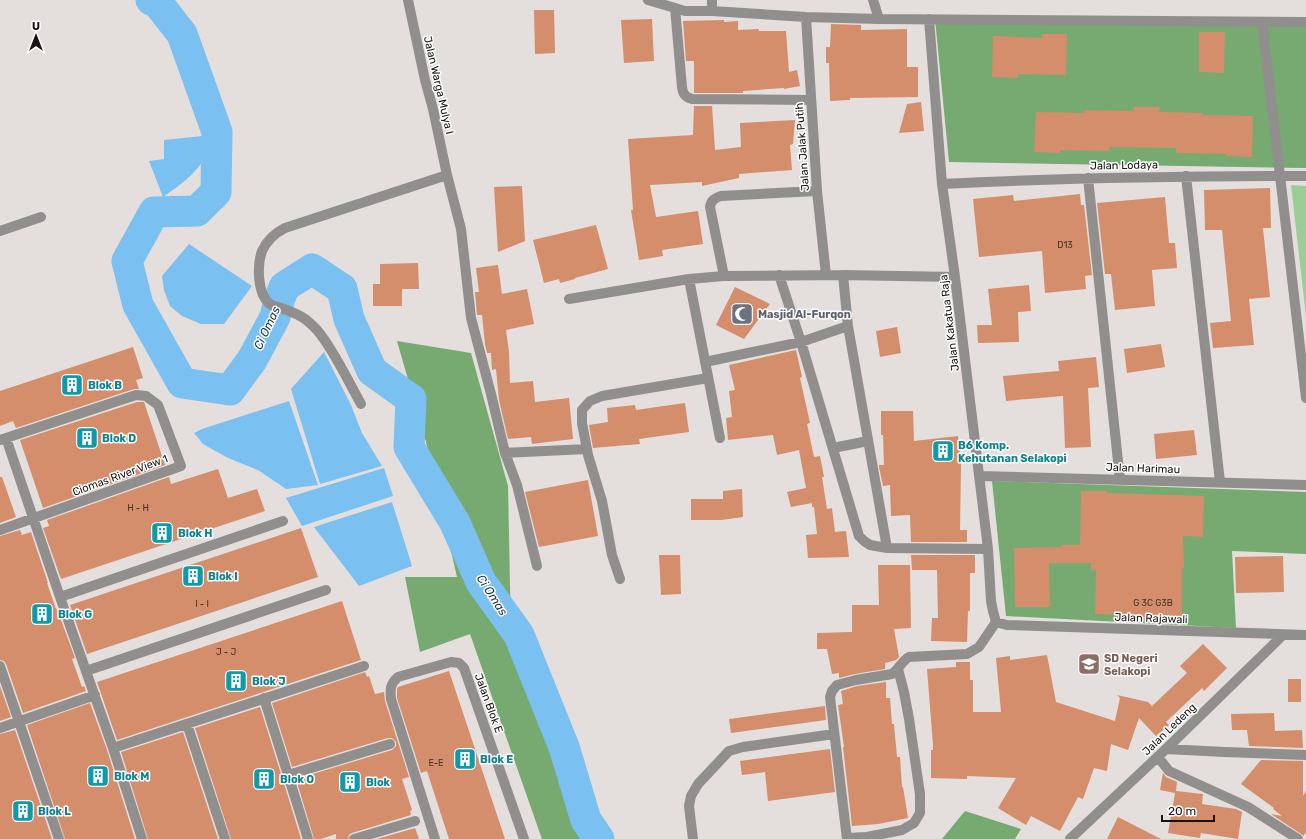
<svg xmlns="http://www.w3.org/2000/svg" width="1306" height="839" viewBox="0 0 1306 839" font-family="Rubik,sans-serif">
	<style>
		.green { fill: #9bce97 }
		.forest { fill: #76aa71 }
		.water { fill: #7ac0f0 }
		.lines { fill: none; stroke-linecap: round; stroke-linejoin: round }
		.river { stroke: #7ac0f0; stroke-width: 31 }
		.building { fill: #d48e6b }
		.minor { stroke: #918e8e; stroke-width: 10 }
		.labels { text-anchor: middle; stroke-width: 3; stroke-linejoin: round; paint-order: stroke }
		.number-label { font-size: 9px; fill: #463229 }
		.street-label { font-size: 11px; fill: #161413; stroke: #fff }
		.worship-label { font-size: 11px; font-weight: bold; fill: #5b616d; stroke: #fff; text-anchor: start }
		.culture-label { font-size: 11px; font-weight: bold; fill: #0d838f; stroke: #fff; text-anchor: start }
		.education-label { font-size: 11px; font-weight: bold; fill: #785e54; stroke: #fff; text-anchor: start }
		.water-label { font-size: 12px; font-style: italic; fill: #133346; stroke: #fff }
	</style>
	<rect width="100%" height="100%" fill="#e4dedc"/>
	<path class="green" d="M 1291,185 L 1306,186 L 1306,317 Z"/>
	<path class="forest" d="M 935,19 L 1306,22 L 1306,168 L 949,162 Z
		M 397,341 L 471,353 L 508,486 L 511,634 L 586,839 L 542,839 L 470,634 L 420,652 L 405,577 L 457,577 L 426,442 Z
		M 992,481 L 1306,492 L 1306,554 L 1232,551 L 1236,628 L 1006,616 Z
		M 965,811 L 1021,829 L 1015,839 L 942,839 Z"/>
	<path class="water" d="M 212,135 C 210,141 209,149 206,156 C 196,174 180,185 163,197 L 149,161 L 164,159 L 164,140 Z
		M 189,244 L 252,286 L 224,324 L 201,324 L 182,316 L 170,306 L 164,290 L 162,276 Z
		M 324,352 L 351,405 L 362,433 L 382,466 L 320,484 L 291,389 Z
		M 289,401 L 318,485 L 286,489 L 258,470 L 228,458 L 203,444 L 194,433 L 202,429 Z
		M 384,468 L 393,496 L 302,526 L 286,498 Z
		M 392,502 L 412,566 L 359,586 L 314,527 Z"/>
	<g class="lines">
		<path class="river" d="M 151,0 L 156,1 L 182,34 L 217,132 L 216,192 L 197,211 L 154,212 L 127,261 L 138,305 L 182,383 L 230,390 L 252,360 L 275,317 L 279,301 L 284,287 L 312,269 L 342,289 L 349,319 L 372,371 L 411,399 L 409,447 L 455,523 L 481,582 L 519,635 L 564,747 L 586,820 L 599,839"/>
	</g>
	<path class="building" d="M 534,10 L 554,10 L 555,53 L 535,54 Z
		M 652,19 L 654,61 L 624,63 L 621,20 Z
		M 724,20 L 724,22 L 738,21 L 738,30 L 759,29 L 759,31 L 786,31 L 789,72 L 797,70 L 800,86 L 784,89 L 784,88 L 743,91 L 743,93 L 694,93 L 694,61 L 686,61 L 683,21 Z
		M 831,24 L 861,25 L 861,30 L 907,29 L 907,67 L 918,67 L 918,97 L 850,98 L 850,100 L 830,101 L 829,63 L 826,63 L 826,47 L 830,47 Z
		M 1199,32 L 1225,32 L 1224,73 L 1199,72 Z
		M 1042,34 L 1067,34 L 1066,75 L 1018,74 L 1018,78 L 992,77 L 993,36 L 1042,38 Z
		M 921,102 L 924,131 L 899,133 L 907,104 Z
		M 694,106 L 712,106 L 715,150 L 741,147 L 740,123 L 795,120 L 793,144 L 790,145 L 792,170 L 739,174 L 739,178 L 702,186 L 702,182 L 650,185 L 656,217 L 698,211 L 703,244 L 662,250 L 663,256 L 639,260 L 631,210 L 633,210 L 628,139 L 693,135 Z
		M 1134,107 L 1160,107 L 1159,112 L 1203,113 L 1203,115 L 1253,116 L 1252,157 L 1226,156 L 1226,154 L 1176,153 L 1176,148 L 1110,147 L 1109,151 L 1060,150 L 1060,153 L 1034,152 L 1036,112 L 1085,113 L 1085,110 L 1134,111 Z
		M 522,186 L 525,241 L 498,252 L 494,187 Z
		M 1270,188 L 1271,228 L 1263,228 L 1270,297 L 1249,299 L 1254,345 L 1213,348 L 1210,323 L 1231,321 L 1222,230 L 1205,230 L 1204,190 Z
		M 1080,194 L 1081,205 L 1084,205 L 1092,275 L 1085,276 L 1086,289 L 1045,293 L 1042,251 L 979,257 L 973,199 L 1013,195 L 1014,201 Z
		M 1165,197 L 1169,243 L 1175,243 L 1177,268 L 1152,270 L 1155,306 L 1115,310 L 1111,274 L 1105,274 L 1097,203 Z
		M 596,225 L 608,269 L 575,278 L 575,279 L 560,283 L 559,279 L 544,283 L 533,240 Z
		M 418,263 L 419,289 L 402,289 L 402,306 L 373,306 L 373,284 L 380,284 L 380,264 Z
		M 498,265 L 502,294 L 527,289 L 534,324 L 506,330 L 509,352 L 510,383 L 533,381 L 535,402 L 569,398 L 573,439 L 532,444 L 531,437 L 508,439 L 499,400 L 496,369 L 492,370 L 491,353 L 487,353 L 485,344 L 482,315 L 477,315 L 475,292 L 479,292 L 476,268 Z
		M 1029,285 L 1031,311 L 1018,312 L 1019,342 L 978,343 L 977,325 L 992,325 L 988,289 Z
		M 735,287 L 770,304 L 744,339 L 716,325 Z
		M 897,327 L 901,353 L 880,357 L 876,331 Z
		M 1161,344 L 1165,367 L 1127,373 L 1124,349 Z
		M 133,347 L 143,378 L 136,380 L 139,389 L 134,389 L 16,428 L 13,421 L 0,426 L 0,391 Z
		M 796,350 L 802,377 L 800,378 L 810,423 L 807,424 L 814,457 L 820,456 L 824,477 L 822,477 L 827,509 L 832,508 L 835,532 L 846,531 L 849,557 L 808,558 L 806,535 L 817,534 L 814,507 L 812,507 L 812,503 L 791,507 L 787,492 L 806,488 L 799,450 L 777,455 L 773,435 L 728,440 L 726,418 L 732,417 L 729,391 L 735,390 L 729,365 Z
		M 1096,357 L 1099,387 L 1088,388 L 1091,447 L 1065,448 L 1063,396 L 1006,401 L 1003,376 L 1059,371 L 1058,361 Z
		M 137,402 L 144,402 L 165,465 L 43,508 L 20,440 Z
		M 685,403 L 689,432 L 639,439 L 640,444 L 593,448 L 589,425 L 608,422 L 607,408 L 635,405 L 636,410 Z
		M 881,411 L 913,411 L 914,441 L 958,436 L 961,465 L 960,530 L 967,530 L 967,542 L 911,542 L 910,515 L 891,516 L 890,485 L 883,486 L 879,467 L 879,465 L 884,465 L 883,435 L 881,435 Z
		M 1194,430 L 1197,455 L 1156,459 L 1154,434 Z
		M 218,469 L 228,498 L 257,489 L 265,511 L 61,579 L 43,528 L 49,526 L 47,520 L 169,477 L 171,484 Z
		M 0,477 L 2,477 L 16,517 L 0,523 Z
		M 588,480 L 598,536 L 539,547 L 525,492 Z
		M 742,489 L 743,517 L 721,520 L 691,520 L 691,499 L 723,499 L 723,491 Z
		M 1081,491 L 1107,491 L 1107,493 L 1204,496 L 1203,537 L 1183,536 L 1184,568 L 1182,568 L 1182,619 L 1164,619 L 1164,620 L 1141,619 L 1141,615 L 1095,614 L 1096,570 L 1091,570 L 1091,563 L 1049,563 L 1050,607 L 1015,607 L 1014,548 L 1061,547 L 1061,545 L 1080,545 Z
		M 301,528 L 318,577 L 87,654 L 70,605 Z
		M 20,530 L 22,535 L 31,532 L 48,583 L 47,583 L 56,609 L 57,609 L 75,658 L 72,659 L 82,687 L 84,686 L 86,691 L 23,713 L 6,664 L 4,661 L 0,660 L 0,536 Z
		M 659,555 L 680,555 L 681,594 L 661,595 Z
		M 911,555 L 975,555 L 975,573 L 970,573 L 970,611 L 968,611 L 967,642 L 931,641 L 932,618 L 938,618 L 937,570 L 912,570 Z
		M 1283,556 L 1284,592 L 1236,593 L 1235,557 Z
		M 878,565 L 910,565 L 911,628 L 894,629 L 899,657 L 896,660 L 885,663 L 885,669 L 855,674 L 839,678 L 839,673 L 832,674 L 827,649 L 817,649 L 817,633 L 852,632 L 852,605 L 879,605 Z
		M 342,601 L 361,660 L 117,740 L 97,682 Z
		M 1203,644 L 1227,668 L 1204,691 L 1202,688 L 1166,722 L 1169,725 L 1156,736 L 1139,718 L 1128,750 L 1111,744 L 1107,771 L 1094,768 L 1083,799 L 1078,797 L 1060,831 L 1031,816 L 1026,825 L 998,808 L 1016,778 L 967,776 L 967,779 L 931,778 L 931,750 L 933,750 L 933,745 L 927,669 L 956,667 L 956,662 L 970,662 L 970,680 L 973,680 L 973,712 L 1001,712 L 996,658 L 1010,656 L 1010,660 L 1047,655 L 1056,702 L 1115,721 L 1120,698 L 1117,695 L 1148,702 L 1152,706 L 1187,673 L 1180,666 Z
		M 449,671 L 505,839 L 449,839 L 427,771 L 421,773 L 397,698 L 397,689 L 398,687 Z
		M 365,672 L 367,677 L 369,676 L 375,694 L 384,692 L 385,701 L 409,777 L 402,779 L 412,810 L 410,811 L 411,815 L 352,833 L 349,835 L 348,839 L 336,839 L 336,834 L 321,839 L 314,839 L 296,779 L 392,750 L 396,746 L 396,742 L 392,738 L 388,738 L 292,767 L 272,703 Z
		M 1288,679 L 1301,679 L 1301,702 L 1288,702 Z
		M 886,682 L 886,698 L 890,698 L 892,724 L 894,724 L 897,757 L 900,757 L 902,787 L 903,787 L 908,818 L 878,824 L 852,826 L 843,747 L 844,747 L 838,705 L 843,704 L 841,691 L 857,686 Z
		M 0,686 L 11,717 L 0,721 Z
		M 90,703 L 107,750 L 135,839 L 65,839 L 27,725 Z
		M 825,706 L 826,720 L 731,733 L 729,719 Z
		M 260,707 L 282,777 L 301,839 L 231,839 L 195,728 Z
		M 1274,713 L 1275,731 L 1302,730 L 1303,748 L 1249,746 L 1247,730 L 1232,730 L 1231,714 Z
		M 15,730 L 52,839 L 0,839 L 0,734 Z
		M 183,732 L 218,839 L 148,839 L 121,752 Z
		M 830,749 L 835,792 L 768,801 L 765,772 L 742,775 L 740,761 Z
		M 1261,760 L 1303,761 L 1303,796 L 1306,791 L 1306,835 L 1304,833 L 1304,836 L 1271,814 L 1282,816 L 1273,809 L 1274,808 L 1241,784 Z
		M 1163,773 L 1166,777 L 1177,782 L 1176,791 L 1203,794 L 1202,804 L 1236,809 L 1242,812 L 1238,839 L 1201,833 L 1200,838 L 1168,833 L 1175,793 L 1160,790 Z
		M 1118,817 L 1161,839 L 1107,839 Z
		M 415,828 L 419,839 L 377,839 Z"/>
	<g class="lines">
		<path class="minor" d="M 408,0 L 425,80 L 433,109 L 447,175 L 461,229 L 471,318 L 491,394 L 505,453 L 517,485 L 537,566
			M 648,0 L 685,11 L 712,11 L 806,17 L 879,19 L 1306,22
			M 712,0 L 712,11
			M 873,0 L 879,19
			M 675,8 L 682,87 C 683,94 685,97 692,99 L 811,100
			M 806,17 L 817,191 L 826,275
			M 929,19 L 942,184 L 955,277 L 988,549 L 991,601 L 993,611 L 996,622
			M 1262,22 L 1306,398
			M 1186,176 L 1220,482
			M 1088,178 L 1120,480
			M 942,184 C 1064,178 1185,176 1306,176
			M 0,231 L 41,217
			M 779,275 L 801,342 L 859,536 L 864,541 L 870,545 L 887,548 L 988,549
			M 843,275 L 848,326 L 887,548
			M 724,276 L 710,207 C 711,200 715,198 721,196 L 817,191
			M 689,279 L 720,438
			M 569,299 L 689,279 L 724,276 L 843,275 L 955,277
			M 705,362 L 801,342 L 848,326
			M 361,404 C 348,381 334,350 317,330 C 305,317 298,314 281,308 C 278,307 273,306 270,304 C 257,294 257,265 262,251 C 267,240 275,233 285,228 L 447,175
			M 6,438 L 60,597 L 113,748 L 364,666
			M 0,440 L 136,395 L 146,396 L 158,405 L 181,466 L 0,530
			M 833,448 L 868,441
			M 505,453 L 587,449
			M 979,476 L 1306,485
			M 620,579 L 612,555 L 602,501 L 588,455 L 582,423 L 582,410 L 590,401 L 602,396 L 708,378
			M 60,597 L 283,521
			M 996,622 L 1007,625 L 1306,635
			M 0,666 L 59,839
			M 86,671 L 326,590
			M 264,698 L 308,839
			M 187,724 L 225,839
			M 0,728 L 95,695
			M 113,748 L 142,839
			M 1166,749 L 1225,752 L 1306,755
			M 1158,757 L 1169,771 L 1248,807 L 1298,839
			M 288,775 L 390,744
			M 847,838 L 867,837 L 902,830 L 914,823 L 920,813 L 920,794 L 909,719 L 904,692 L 898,669
			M 354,839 L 415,821
			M 435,839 L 391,699 C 390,689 390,684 398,677 L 451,662 L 459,663 L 464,668 L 524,839
			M 693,839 L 689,806 L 691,796 L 698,784 L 729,751 L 743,747 L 834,734
			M 847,839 L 830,697 L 832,691 L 837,685 L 856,680 L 892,674 C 899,669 902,661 909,657 L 967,654 L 979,647 L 996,622
			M 1070,839 L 1166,749 L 1283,635"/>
	</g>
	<defs>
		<g id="mosque-square" transform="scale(1.15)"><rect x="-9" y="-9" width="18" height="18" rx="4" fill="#6b7280" stroke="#fff"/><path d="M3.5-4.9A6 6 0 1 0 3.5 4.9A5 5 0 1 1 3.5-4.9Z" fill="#fff"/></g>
		<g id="building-square" transform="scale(1.15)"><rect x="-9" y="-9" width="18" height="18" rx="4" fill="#0f9aa8" stroke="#fff"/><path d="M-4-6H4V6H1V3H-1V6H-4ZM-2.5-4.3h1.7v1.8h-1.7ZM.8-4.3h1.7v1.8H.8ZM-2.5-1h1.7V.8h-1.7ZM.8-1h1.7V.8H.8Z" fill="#fff"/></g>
		<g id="school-square" transform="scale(1.15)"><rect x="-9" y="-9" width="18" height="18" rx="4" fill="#8d6e63" stroke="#fff"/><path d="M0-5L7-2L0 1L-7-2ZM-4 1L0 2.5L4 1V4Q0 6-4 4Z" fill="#fff"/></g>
	</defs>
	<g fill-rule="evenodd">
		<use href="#mosque-square" x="742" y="314"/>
		<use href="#building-square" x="72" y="385"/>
		<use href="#building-square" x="87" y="438"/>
		<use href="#building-square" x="943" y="451"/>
		<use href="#building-square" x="162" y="533"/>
		<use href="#building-square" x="193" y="576"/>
		<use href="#building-square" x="42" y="614"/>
		<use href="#school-square" x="1089" y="664"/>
		<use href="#building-square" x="236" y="681"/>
		<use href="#building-square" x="465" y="759"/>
		<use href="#building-square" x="98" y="776"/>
		<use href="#building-square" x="264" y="779"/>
		<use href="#building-square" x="350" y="782"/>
		<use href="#building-square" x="23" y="811"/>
	</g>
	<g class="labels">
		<g class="number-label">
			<text x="1065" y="248">D13</text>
			<text x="138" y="511">H - H</text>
			<text x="1153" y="606">G 3C G3B</text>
			<text x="202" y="607">I - I</text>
			<text x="226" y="655">J - J</text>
			<text x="436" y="766">E-E</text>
		</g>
		<g class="street-label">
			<text transform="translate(439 85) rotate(77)" y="4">Jalan Warga Mulya I</text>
			<text transform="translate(802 147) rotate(-94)" y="4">Jalan Jalak Putih</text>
			<text transform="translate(1124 165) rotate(-1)" y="4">Jalan Lodaya</text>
			<text transform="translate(949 323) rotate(-97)" y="4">Jalan Kakatua Raja</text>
			<text transform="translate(1143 468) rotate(2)" y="4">Jalan Harimau</text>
			<text transform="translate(120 475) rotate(-20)" y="4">Ciomas River View 1</text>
			<text transform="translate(1151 618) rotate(2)" y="4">Jalan Rajawali</text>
			<text transform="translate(489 703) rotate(70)" y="4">Jalan Blok E</text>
			<text transform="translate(1169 729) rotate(-44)" y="4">Jalan Ledeng</text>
		</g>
		<g class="worship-label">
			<text x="758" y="318">Masjid Al-Furqon</text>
		</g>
		<g class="culture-label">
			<text x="88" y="389">Blok B</text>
			<text x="102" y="442">Blok D</text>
			<text x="958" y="449">B6 Komp.<tspan x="958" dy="13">Kehutanan Selakopi</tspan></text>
			<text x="178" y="537">Blok H</text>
			<text x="208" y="580">Blok I</text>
			<text x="58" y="618">Blok G</text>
			<text x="252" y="685">Blok J</text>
			<text x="480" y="763">Blok E</text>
			<text x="114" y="780">Blok M</text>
			<text x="280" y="783">Blok O</text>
			<text x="366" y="786">Blok</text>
			<text x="38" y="815">Blok L</text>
		</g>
		<g class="education-label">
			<text x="1104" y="662">SD Negeri<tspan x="1104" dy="13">Selakopi</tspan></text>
		</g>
		<g class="water-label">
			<text transform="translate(267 328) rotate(-65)" y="4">Ci Omas</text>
			<text transform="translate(492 595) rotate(57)" y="4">Ci Omas</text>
		</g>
	</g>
	<g transform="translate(36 36)" stroke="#ffffff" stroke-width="3" paint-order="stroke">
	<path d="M0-3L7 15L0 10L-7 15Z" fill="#161413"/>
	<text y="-6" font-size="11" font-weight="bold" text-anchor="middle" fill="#161413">U</text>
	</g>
	<path d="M1162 815v6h52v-6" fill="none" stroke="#161413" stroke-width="2"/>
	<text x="1168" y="815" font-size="12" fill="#161413" stroke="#ffffff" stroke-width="3" paint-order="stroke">20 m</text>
</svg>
